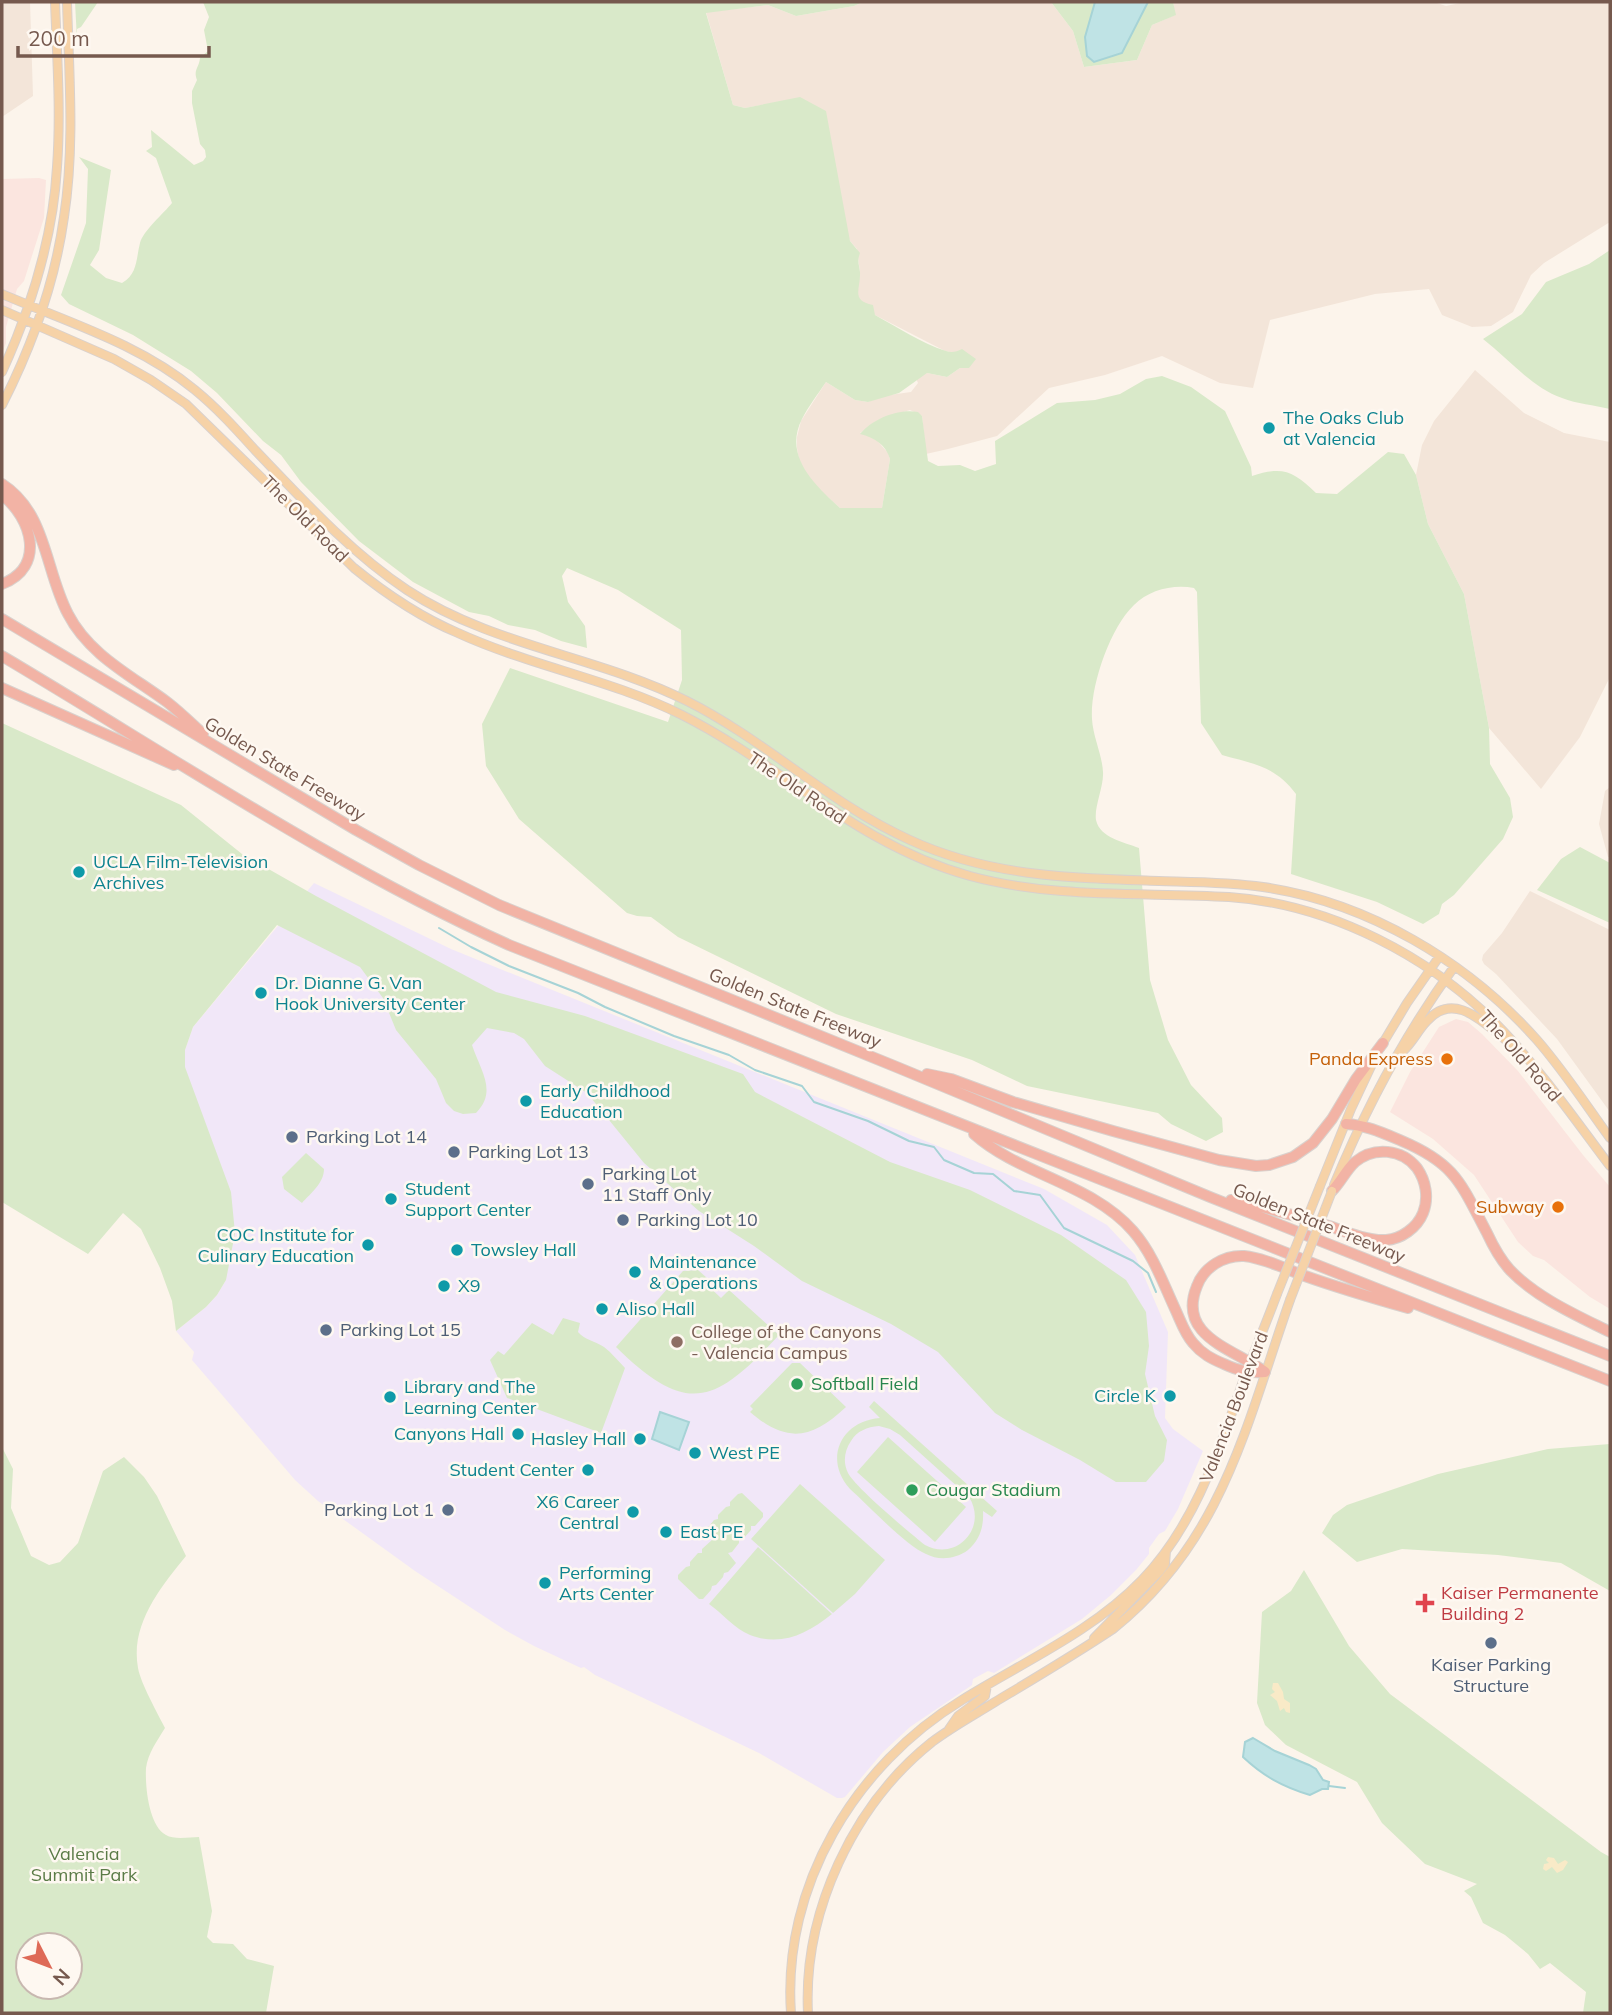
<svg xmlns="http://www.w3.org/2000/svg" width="1612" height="2015" viewBox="0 0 1612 2015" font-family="Mulish,sans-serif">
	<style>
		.residential { fill: #f3e5d9 }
		.commercial { fill: #fbe5df }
		.education { fill: #f1e7f8 }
		.green { fill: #d9e9c9; fill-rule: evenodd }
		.sand { fill: #f9eac7 }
		.water { fill: #bfe3e5; stroke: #a6d3d6; stroke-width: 2 }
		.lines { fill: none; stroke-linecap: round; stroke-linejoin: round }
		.stream { stroke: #a6d3d6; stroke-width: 2 }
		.major-casing { stroke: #d9d1cd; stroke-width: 10 }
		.highway-casing { stroke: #d9d1cd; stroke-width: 12 }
		.major { stroke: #f6d2a7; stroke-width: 8 }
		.highway { stroke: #f2b3a5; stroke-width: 10 }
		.major-bridge-casing { stroke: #d9d1cd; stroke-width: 10; stroke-linecap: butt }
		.major-bridge { stroke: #f6d2a7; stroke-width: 8 }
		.culture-dot { fill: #0f9aa8; stroke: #fef8f1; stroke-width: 2.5 }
		.food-dot { fill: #e8710a; stroke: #fef8f1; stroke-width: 2.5 }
		.service-dot { fill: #5c6f8a; stroke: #fef8f1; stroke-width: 2.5 }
		.education-dot { fill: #8d6e63; stroke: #fef8f1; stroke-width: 2.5 }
		.leisure-dot { fill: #2e9e5b; stroke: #fef8f1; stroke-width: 2.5 }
		.health-dot { fill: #e0444e; stroke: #fef8f1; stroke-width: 2.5 }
		.labels { text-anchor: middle; stroke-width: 5; stroke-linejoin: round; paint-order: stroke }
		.culture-label { font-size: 18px; fill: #0d838f; stroke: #fef8f1; text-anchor: start }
		.street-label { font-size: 18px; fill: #76594e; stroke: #fef8f1 }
		.food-label { font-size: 18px; fill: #c56008; stroke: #fef8f1; text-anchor: end }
		.service-label { font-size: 18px; fill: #4e5e75; stroke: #fef8f1; text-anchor: start }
		.education-label { font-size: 18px; fill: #785e54; stroke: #fef8f1; text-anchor: start }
		.leisure-label { font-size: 18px; fill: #27864d; stroke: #fef8f1; text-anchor: start }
		.health-label { font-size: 18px; fill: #be3a42; stroke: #fef8f1; text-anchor: start }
		.park-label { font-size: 18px; fill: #5b7b47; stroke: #fef8f1 }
	</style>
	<rect width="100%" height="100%" fill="#fcf4eb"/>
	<path class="residential" d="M 2,2 L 30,2 L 33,96 L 2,117 Z
		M 863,2 L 1051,2 L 1073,31 L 1084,67 L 1137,60 L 1152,25 L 1175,15 L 1173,2 L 1434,2 L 1446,6 L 1465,2 L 1610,2 L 1610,222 L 1544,263 L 1531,275 L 1513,312 L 1491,326 L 1472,327 L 1442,315 L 1429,289 L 1375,294 L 1270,320 L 1253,388 L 1220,383 L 1162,356 L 1105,375 L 1049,388 L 997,436 L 948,449 L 926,454 L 922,416 L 910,410 L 881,419 L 860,433 L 875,438 L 888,453 L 890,459 L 882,508 L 840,508 L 813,484 L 799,461 L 797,448 L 797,437 L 801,421 L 826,382 L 855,400 L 868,402 L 882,396 L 911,392 L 918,383 L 915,376 L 927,373 L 947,377 L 960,368 L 955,353 L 945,351 L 875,315 L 859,299 L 857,294 L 860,272 L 857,249 L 850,241 L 800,98 L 745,108 L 733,105 L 706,12 L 768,5 L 796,16 L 854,6 Z
		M 1475,370 L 1524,413 L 1564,433 L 1610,442 L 1610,677 L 1580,737 L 1541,789 L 1489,728 L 1464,594 L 1428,524 L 1416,475 L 1422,445 L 1434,421 Z
		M 1610,787 L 1610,857 L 1608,857 L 1599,824 L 1605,791 Z
		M 1530,891 L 1610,930 L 1610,1112 L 1557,1039 L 1496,974 L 1484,964 L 1482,960 L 1483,955 L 1502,933 Z"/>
	<path class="commercial" d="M 39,178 L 46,180 L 44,218 L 24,281 L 17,289 L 6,327 L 6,343 L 2,353 L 2,179 Z
		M 1456,1019 L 1468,1022 L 1482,1034 L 1518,1071 L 1583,1155 L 1610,1187 L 1610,1309 L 1590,1297 L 1544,1260 L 1533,1256 L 1518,1242 L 1474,1175 L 1433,1139 L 1390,1112 L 1410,1072 L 1439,1027 Z"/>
	<path class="education" d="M 314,883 L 451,949 L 1044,1189 L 1107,1225 L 1135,1255 L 1168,1332 L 1165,1418 L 1173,1429 L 1203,1451 L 1178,1509 L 1165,1531 L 1159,1534 L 1149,1548 L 1149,1554 L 1136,1570 L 1111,1595 L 1082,1619 L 994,1673 L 988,1671 L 973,1679 L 972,1685 L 910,1727 L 883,1752 L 845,1797 L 842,1798 L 837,1798 L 759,1753 L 595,1675 L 584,1667 L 581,1668 L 534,1646 L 505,1630 L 415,1571 L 318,1501 L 295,1480 L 192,1360 L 194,1352 L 176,1331 L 206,1307 L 217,1295 L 226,1280 L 185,1067 L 185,1050 L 193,1027 Z"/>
	<path class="green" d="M 75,2 L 98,2 L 81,27 L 77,29 L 77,40 Z
		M 203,2 L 863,2 L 854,6 L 796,16 L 768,5 L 706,13 L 733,105 L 745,108 L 800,97 L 826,111 L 850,241 L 860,253 C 857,261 859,264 860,272 C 861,289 850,300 873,305 L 875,315 C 897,327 921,343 946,351 C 952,353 956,352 962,349 L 976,359 L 969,368 L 960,368 L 947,377 L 927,373 L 899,393 L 868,402 L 855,400 L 826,382 C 818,394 808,407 802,419 C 783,456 815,485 840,508 L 882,508 L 890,459 C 885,444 875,438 860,434 C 872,419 899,408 918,412 L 922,416 L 928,461 L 938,466 L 960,465 L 975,471 L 996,464 L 995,441 L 1057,403 L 1095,400 L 1120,394 L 1146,379 L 1162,376 L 1191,387 L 1225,411 L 1251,467 L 1252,476 C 1283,466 1293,471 1316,493 L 1337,494 L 1388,452 L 1404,454 L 1416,475 L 1428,524 L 1464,594 L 1489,728 L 1490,764 L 1510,798 L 1513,817 L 1503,839 L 1454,895 L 1442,904 L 1439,914 L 1423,924 L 1377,902 L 1291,874 L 1296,794 C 1275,766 1254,764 1222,755 L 1201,723 L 1197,592 L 1194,588 C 1173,584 1149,590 1134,605 C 1110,628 1090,686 1092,719 C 1093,737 1102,754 1103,772 C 1104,786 1094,807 1096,820 C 1100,838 1124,842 1139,848 L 1150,980 L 1168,1040 L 1191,1085 L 1222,1118 L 1223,1132 L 1206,1141 L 1171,1124 L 1158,1113 L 1027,1086 L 972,1060 L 836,1014 L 678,937 L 651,917 L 637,916 L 627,913 L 519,819 L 486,766 L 482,724 L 510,668 L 668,722 L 682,680 L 681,630 L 618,590 L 567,568 L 562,576 L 568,602 L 585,626 L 587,648 L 561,641 L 535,630 L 508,625 L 489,616 L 469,612 L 413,582 L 359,541 L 301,482 L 281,455 L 263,441 L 217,393 L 191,371 L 133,335 L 69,304 L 61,295 L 86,223 L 88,169 L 79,157 L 111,170 L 99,250 L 90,265 L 106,278 L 122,283 C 138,274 136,258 140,243 C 143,231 164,213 172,203 L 156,158 L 146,151 L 152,147 L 151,130 L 194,165 L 203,161 L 206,157 L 205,150 L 200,144 L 192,103 L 192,91 L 197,80 C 193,70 199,68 200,58 L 208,51 L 204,30 L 209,17 Z
		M 1051,2 L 1173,2 L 1176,15 L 1152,25 L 1137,60 L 1084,67 L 1073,31 Z
		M 1610,250 L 1610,409 C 1594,405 1577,404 1562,398 C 1531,387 1509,359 1483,339 L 1522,314 L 1546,282 L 1589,264 Z
		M 2,723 L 181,805 L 242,854 L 316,896 L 496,992 L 585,1016 L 743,1074 L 755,1092 L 890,1162 L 970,1190 L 1061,1235 L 1126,1280 L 1146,1312 L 1149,1346 L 1145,1374 L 1155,1416 L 1167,1440 L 1164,1461 L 1146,1482 L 1116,1482 L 1080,1460 L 1022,1430 L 995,1413 L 938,1352 L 891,1324 L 802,1281 L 754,1246 L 699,1211 L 644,1163 L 587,1093 L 545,1066 L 524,1039 L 514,1033 L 487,1028 L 472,1045 C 480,1070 498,1091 476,1113 L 463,1114 L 454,1111 L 446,1103 L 436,1079 L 396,1030 L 383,998 L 360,967 L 277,925 L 193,1027 L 185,1050 L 185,1067 L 231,1192 L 235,1233 L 226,1280 L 217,1295 L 206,1307 L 176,1331 L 172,1301 L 160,1268 L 141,1229 L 123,1213 L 88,1254 L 2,1202 Z
		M 1580,847 L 1610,863 L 1610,923 L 1537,890 L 1561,859 Z
		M 306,1153 L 324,1169 C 324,1183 311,1193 302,1203 L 284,1189 L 282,1177 Z
		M 698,1270 L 707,1278 L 704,1282 L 721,1298 L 729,1290 L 779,1335 C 716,1403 688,1418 616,1347 L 683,1271 Z
		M 563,1318 L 580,1323 L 578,1332 C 585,1340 595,1341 604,1347 C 612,1353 618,1361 625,1368 L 601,1433 L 507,1398 L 490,1360 L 498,1351 L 504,1355 L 532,1323 L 553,1335 Z
		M 792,1363 L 800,1363 L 846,1407 C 812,1439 787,1444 750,1412 L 753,1409 L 750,1406 Z
		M 874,1401 L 997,1511 L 992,1517 L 983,1511 C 984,1526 980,1540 968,1550 C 956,1559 939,1561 926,1554 C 906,1546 868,1505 850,1489 C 823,1459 841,1421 880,1418 L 869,1407 ZM 879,1426 L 890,1429 L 900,1435 L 969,1497 C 988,1527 957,1562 925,1545 C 911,1534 855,1487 848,1473 C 843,1463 844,1451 851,1441 C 857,1431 867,1427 879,1426 Z
		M 888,1437 L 966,1507 L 935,1542 L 857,1472 Z
		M 1610,1444 L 1610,1591 L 1561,1563 L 1498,1555 L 1402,1549 L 1357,1562 L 1322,1533 L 1333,1515 L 1347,1505 L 1438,1474 L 1548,1449 Z
		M 2,1447 L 13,1469 L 11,1508 L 31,1556 L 49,1565 L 60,1562 L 78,1543 L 103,1471 L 124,1457 L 144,1477 L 157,1496 L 186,1556 C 161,1587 130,1624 138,1668 C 141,1684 157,1712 165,1728 C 157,1741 148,1753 146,1768 C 145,1787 149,1826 166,1835 C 174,1840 190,1837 199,1837 L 212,1911 L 207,1937 L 213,1943 L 233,1944 L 247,1959 L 274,1966 L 266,2013 L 2,2013 ZM 28,1945 L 70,1945 L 70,1987 L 28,1987 Z
		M 800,1484 L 885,1560 L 855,1594 L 833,1613 L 751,1539 Z
		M 742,1493 L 763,1513 L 763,1517 L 755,1526 L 751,1526 L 751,1530 L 743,1539 L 739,1539 L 739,1543 L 732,1552 L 728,1553 L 736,1563 L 728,1572 L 724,1573 L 723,1577 L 716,1585 L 712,1586 L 711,1590 L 703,1599 L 699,1599 L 678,1579 L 678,1575 L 686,1567 L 690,1566 L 690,1562 L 698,1553 L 702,1553 L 702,1549 L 713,1539 L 706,1530 L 714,1520 L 718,1519 L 718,1515 L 726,1507 L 730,1506 L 730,1502 L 738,1494 Z
		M 758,1547 L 832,1614 C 807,1634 781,1647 750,1635 C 735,1629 722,1613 709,1604 Z
		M 1304,1570 L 1349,1646 L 1390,1694 L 1601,1852 L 1610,1857 L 1610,2013 L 1583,2013 L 1586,1992 L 1550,1963 L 1540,1969 L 1528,1954 L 1505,1935 L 1483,1923 L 1471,1897 L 1464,1891 L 1477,1884 L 1425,1864 L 1382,1823 L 1357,1782 L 1286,1745 L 1265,1725 L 1257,1703 L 1262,1612 L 1291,1591 Z"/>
	<path class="sand" d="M 1273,1683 L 1278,1683 L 1283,1692 L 1284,1699 L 1290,1703 L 1290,1713 L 1286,1712 L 1284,1708 L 1280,1711 L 1277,1701 L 1270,1695 L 1275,1692 L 1272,1689 Z
		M 1548,1857 L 1554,1858 L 1558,1864 L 1565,1860 L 1568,1862 L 1563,1870 L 1557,1873 L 1552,1867 L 1546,1871 L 1543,1869 L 1544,1864 L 1549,1863 L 1546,1860 Z"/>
	<path class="water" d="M 1095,2 L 1148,2 L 1122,53 L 1094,62 L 1087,56 L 1085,37 Z
		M 660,1412 L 689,1422 L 679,1450 L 652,1439 Z
		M 1253,1738 L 1275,1751 L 1309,1765 L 1316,1769 L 1323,1780 L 1329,1782 L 1328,1789 L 1322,1789 L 1310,1795 C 1283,1787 1263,1776 1243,1757 L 1245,1742 Z"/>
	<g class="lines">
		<path class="stream" d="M 439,928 L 471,947 L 509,966 L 578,993 L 605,1007 L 674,1036 L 729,1055 L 755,1070 L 802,1086 L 814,1102 L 868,1121 L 909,1141 L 934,1147 L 944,1160 L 974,1173 L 993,1174 L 1014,1191 L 1040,1195 L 1064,1228 L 1133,1261 L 1148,1273 L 1156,1292
			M 1329,1786 L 1345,1788"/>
		<g class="major-casing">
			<path id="major" d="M 2,294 C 67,322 140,344 195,390 C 217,408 236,429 255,450 C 302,499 350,552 407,590 C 492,646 597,656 687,701 C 765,740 830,804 910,840 C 990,877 1073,878 1159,881 C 1194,882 1229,882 1263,887 C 1367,902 1467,961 1537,1040 C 1564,1071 1586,1105 1610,1138
				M 2,310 L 114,359 L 151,380 L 186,404 L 354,568 C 386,594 420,617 458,633 C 530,666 610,679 682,715 C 783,766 857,845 970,876 C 1055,899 1143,892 1229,897 C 1330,904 1433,957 1503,1031 C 1542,1072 1576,1121 1610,1166
				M 2,372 C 31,308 53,238 57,167 C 61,113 57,56 55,2
				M 2,405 C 32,346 55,282 64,217 C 75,146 69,73 67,2
				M 1380,1048 L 1407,1003 L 1439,957
				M 1403,1051 C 1413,1042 1418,1030 1427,1021 C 1456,988 1488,1028 1511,1044
				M 1334,1185 C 1365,1110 1406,1033 1454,967
				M 1320,1186 L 1351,1109 L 1374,1060
				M 1094,1638 L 1159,1572 L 1165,1564 L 1166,1551
				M 949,1729 L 958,1716 L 985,1696 L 987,1685
				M 791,2013 C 782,1886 855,1765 962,1700 C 1023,1662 1092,1632 1142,1580 C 1197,1523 1220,1446 1246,1373 C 1256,1347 1267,1321 1277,1294
				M 808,2013 C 803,1912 853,1805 932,1742 C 952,1727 974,1715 995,1702 C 1035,1678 1074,1655 1113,1629 C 1223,1541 1246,1425 1290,1300"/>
		</g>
		<g class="highway-casing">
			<path id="highway" d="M 2,484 C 47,513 45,571 68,614 C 89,655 132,676 167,702 C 180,712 191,723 203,734
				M 2,495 C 32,518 46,567 2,584
				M 2,619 L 356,830 L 419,865 L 499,905 L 899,1068 L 1210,1197 L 1610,1356
				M 2,656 C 169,755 332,865 509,945 L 1610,1381
				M 2,688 L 174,765
				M 927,1074 L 951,1079 L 1013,1102 L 1113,1131 L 1219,1160 L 1256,1166 L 1269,1165 L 1293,1157 L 1313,1143 L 1332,1119 L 1356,1079 L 1383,1043
				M 1346,1124 C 1366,1125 1383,1133 1402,1141 C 1456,1164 1461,1184 1487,1233 C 1493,1246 1500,1259 1510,1270 C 1537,1298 1576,1315 1610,1332
				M 974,1134 C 1020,1175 1091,1183 1133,1231 C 1153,1254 1163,1283 1176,1311 C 1181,1322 1185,1334 1193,1343 C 1202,1354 1212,1359 1224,1364 C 1239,1371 1249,1373 1265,1372
				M 1231,1200 C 1264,1206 1296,1216 1329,1226 C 1346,1232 1367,1241 1386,1240 C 1401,1239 1417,1228 1423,1213 C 1429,1198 1426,1181 1417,1168 C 1402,1149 1374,1146 1355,1162 C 1346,1170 1341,1182 1332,1191
				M 1265,1372 C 1235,1349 1176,1337 1197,1286 C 1204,1267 1224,1255 1244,1256 C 1264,1258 1286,1269 1305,1276 C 1339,1288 1373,1298 1408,1308"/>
		</g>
		<use href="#major" class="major"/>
		<use href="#highway" class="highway"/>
		<g class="major-bridge-casing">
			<path id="major-bridge" d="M 1277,1294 L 1320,1186
				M 1290,1300 L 1332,1191"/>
		</g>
		<use href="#major-bridge" class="major-bridge"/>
	</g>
	<g class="culture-dot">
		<circle cx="1269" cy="428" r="7"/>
		<circle cx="79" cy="872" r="7"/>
		<circle cx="261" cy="993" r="7"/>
		<circle cx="526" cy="1101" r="7"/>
		<circle cx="391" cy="1199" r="7"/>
		<circle cx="368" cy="1245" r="7"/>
		<circle cx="457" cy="1250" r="7"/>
		<circle cx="635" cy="1272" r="7"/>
		<circle cx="444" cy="1286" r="7"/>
		<circle cx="602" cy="1309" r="7"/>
		<circle cx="1170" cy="1396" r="7"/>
		<circle cx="390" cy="1397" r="7"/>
		<circle cx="518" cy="1434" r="7"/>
		<circle cx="640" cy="1439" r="7"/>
		<circle cx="695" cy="1453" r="7"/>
		<circle cx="588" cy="1470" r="7"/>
		<circle cx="633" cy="1512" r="7"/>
		<circle cx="666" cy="1532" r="7"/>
		<circle cx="545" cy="1583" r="7"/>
	</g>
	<g class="food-dot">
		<circle cx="1447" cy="1059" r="7"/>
		<circle cx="1558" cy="1207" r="7"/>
	</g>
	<g class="service-dot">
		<circle cx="292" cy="1137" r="7"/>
		<circle cx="454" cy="1152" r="7"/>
		<circle cx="588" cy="1184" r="7"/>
		<circle cx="623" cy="1220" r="7"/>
		<circle cx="326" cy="1330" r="7"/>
		<circle cx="448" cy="1510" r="7"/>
		<circle cx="1491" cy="1643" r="7"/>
	</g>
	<circle class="education-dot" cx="677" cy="1342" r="7"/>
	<g class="leisure-dot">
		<circle cx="797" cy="1384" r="7"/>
		<circle cx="912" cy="1490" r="7"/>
	</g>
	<path class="health-dot" d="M1421.5 1592.5h7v7h7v7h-7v7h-7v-7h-7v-7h7z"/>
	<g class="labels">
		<g class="culture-label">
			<text x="1283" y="424">The Oaks Club<tspan x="1283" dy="21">at Valencia</tspan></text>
			<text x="93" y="868">UCLA Film-Television<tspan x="93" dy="21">Archives</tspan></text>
			<text x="275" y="989">Dr. Dianne G. Van<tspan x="275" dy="21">Hook University Center</tspan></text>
			<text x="540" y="1097">Early Childhood<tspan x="540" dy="21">Education</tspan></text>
			<text x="405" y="1195">Student<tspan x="405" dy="21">Support Center</tspan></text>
			<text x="354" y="1241" text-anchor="end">COC Institute for<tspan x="354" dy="21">Culinary Education</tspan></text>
			<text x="471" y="1256">Towsley Hall</text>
			<text x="649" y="1268">Maintenance<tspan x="649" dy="21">&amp; Operations</tspan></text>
			<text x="458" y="1292">X9</text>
			<text x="616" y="1315">Aliso Hall</text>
			<text x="404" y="1393">Library and The<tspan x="404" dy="21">Learning Center</tspan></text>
			<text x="1156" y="1402" text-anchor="end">Circle K</text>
			<text x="504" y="1440" text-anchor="end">Canyons Hall</text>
			<text x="626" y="1445" text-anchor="end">Hasley Hall</text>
			<text x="709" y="1459">West PE</text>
			<text x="574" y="1476" text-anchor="end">Student Center</text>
			<text x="619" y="1508" text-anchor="end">X6 Career<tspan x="619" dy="21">Central</tspan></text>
			<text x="680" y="1538">East PE</text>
			<text x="559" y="1579">Performing<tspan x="559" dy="21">Arts Center</tspan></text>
		</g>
		<g class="street-label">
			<text transform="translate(305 519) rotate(45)" y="6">The Old Road</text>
			<text transform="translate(285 769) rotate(31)" y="6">Golden State Freeway</text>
			<text transform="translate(797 788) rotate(34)" y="6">The Old Road</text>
			<text transform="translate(795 1008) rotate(22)" y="6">Golden State Freeway</text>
			<text transform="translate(1520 1056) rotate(49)" y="6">The Old Road</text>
			<text transform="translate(1319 1223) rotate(22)" y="6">Golden State Freeway</text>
			<text transform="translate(1234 1407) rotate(-69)" y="6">Valencia Boulevard</text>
		</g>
		<g class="food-label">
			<text x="1433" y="1065">Panda Express</text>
			<text x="1544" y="1213">Subway</text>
		</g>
		<g class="service-label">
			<text x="306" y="1143">Parking Lot 14</text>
			<text x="468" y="1158">Parking Lot 13</text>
			<text x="602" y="1180">Parking Lot<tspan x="602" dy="21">11 Staff Only</tspan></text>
			<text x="637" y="1226">Parking Lot 10</text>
			<text x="340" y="1336">Parking Lot 15</text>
			<text x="434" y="1516" text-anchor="end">Parking Lot 1</text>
			<text x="1491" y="1671" text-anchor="middle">Kaiser Parking<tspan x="1491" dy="21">Structure</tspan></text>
		</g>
		<g class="education-label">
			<text x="691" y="1338">College of the Canyons<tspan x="691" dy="21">- Valencia Campus</tspan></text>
		</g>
		<g class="leisure-label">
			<text x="811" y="1390">Softball Field</text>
			<text x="926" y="1496">Cougar Stadium</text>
		</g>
		<g class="health-label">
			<text x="1441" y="1599">Kaiser Permanente<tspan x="1441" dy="21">Building 2</tspan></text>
		</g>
		<g class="park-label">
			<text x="84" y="1860">Valencia<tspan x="84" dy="21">Summit Park</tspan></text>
		</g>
	</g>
	<rect width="1612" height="2015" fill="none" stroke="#76594e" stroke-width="7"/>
	<g transform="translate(49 1966) rotate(132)"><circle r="33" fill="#fef8f1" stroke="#c8b8b0" stroke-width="2"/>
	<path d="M0-5L12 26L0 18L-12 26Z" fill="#de6a57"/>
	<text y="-10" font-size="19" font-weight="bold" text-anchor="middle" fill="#76594e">N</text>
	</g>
	<path d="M18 46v10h191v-10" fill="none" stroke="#76594e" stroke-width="3.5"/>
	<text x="28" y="46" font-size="21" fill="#76594e" stroke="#fef8f1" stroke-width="5" paint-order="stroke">200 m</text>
</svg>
